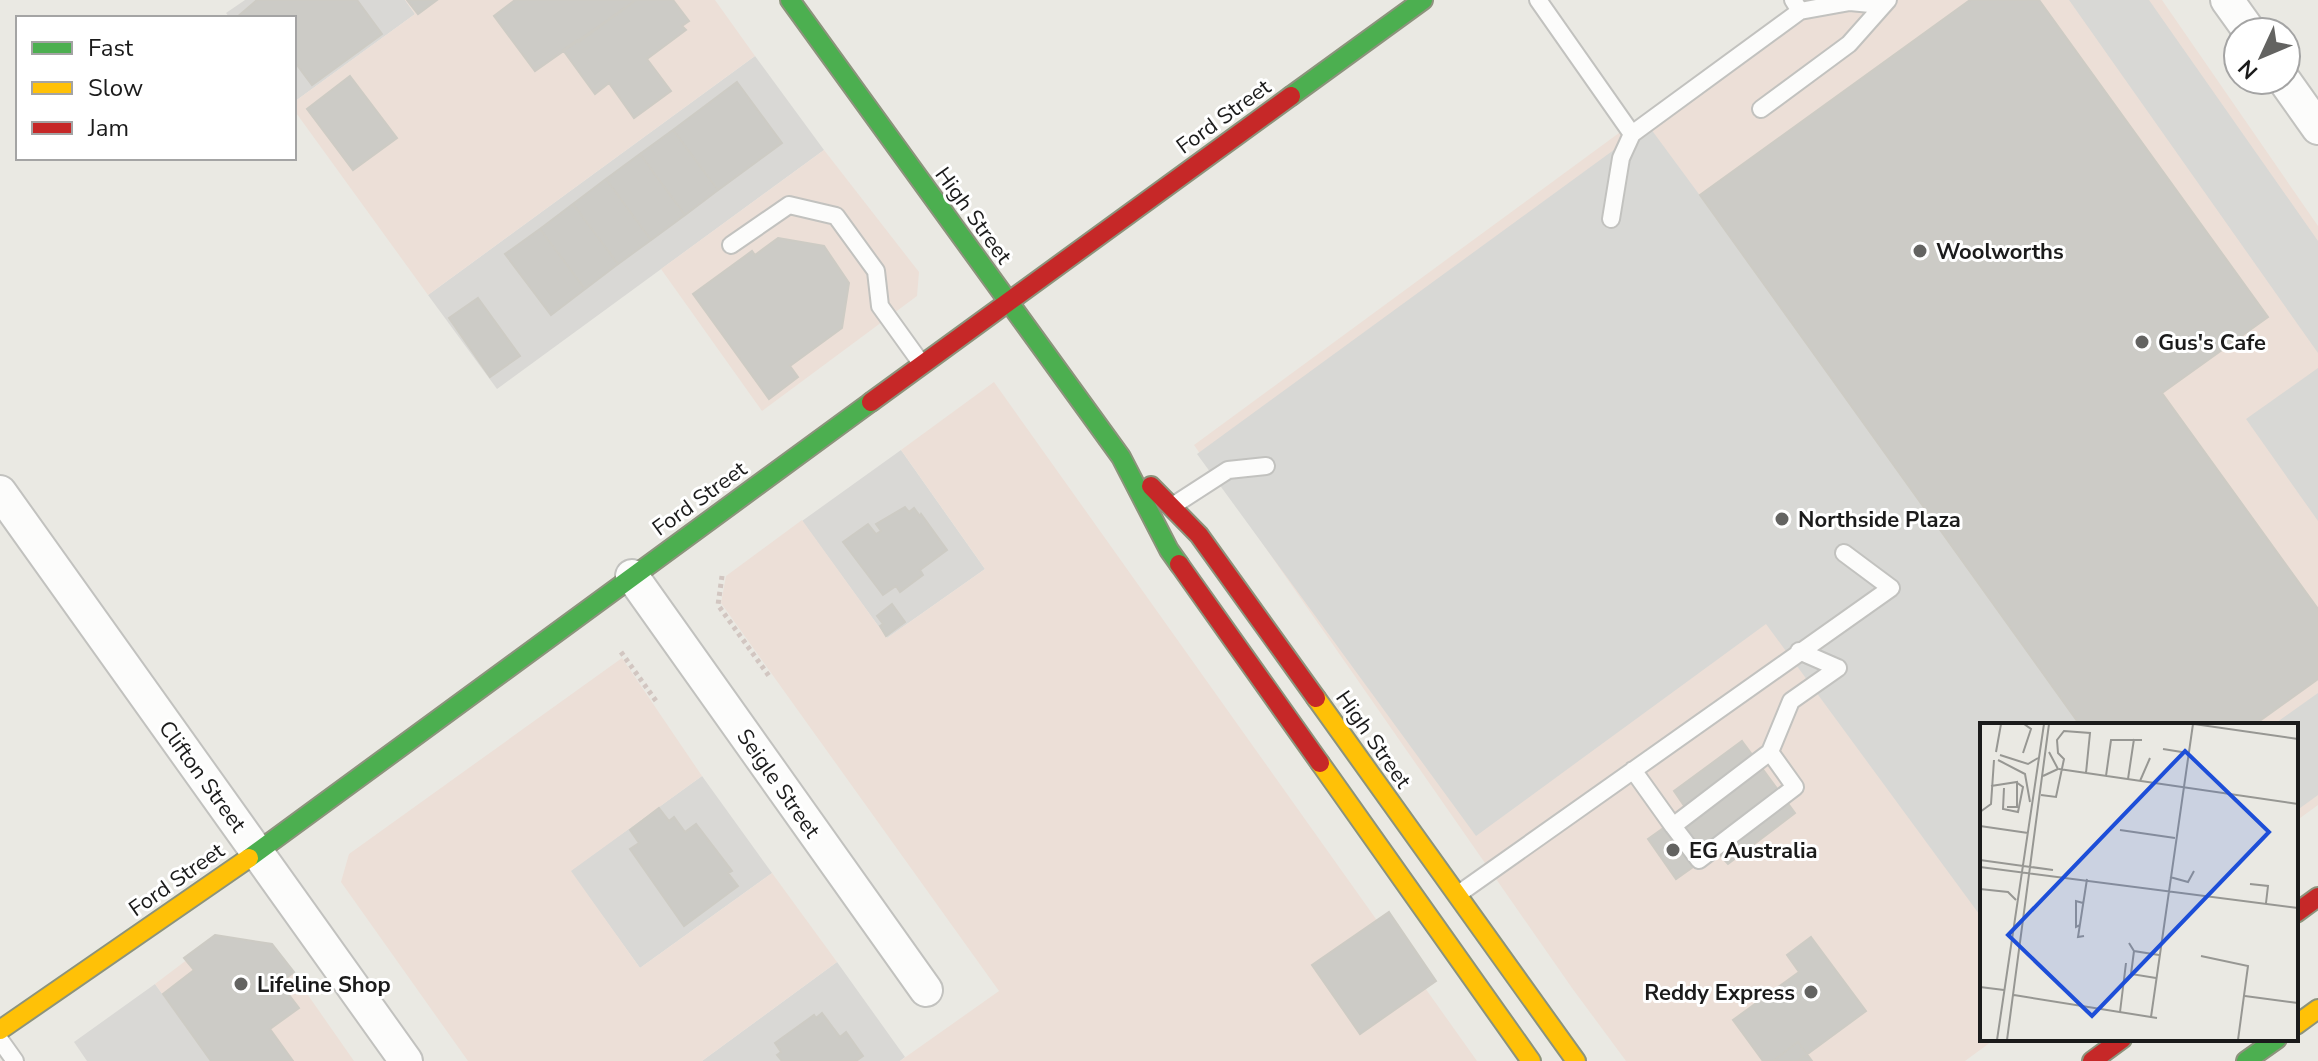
<svg xmlns="http://www.w3.org/2000/svg" width="2318" height="1061" viewBox="0 0 2318 1061" font-family="'Nunito Sans',sans-serif">
	<style>
		.residential { fill: #d9d8d5 }
		.commercial { fill: #ecdfd7 }
		.parking { fill: #d8d8d5 }
		.building { fill: #cccbc6; stroke: #cdcbc4; stroke-width: 2 }
		.lines { fill: none; stroke-linecap: round; stroke-linejoin: round }
		.lane-casing { stroke: #c2c2bf; stroke-width: 20 }
		.street-casing { stroke: #c2c2bf; stroke-width: 36 }
		.fast-casing { stroke: #8c937c; stroke-width: 22 }
		.slow-casing { stroke: #8c937c; stroke-width: 22 }
		.jam-casing { stroke: #8c937c; stroke-width: 22 }
		.path { stroke: #d2c6c1; stroke-width: 5; stroke-dasharray: 4 4; stroke-linecap: butt }
		.lane { stroke: #fcfcfb; stroke-width: 16 }
		.street { stroke: #fcfcfb; stroke-width: 32 }
		.fast { stroke: #4caf50; stroke-width: 18 }
		.slow { stroke: #ffc107; stroke-width: 18 }
		.jam { stroke: #c62828; stroke-width: 18 }
		.poi-dot { fill: #636361; stroke: #fff; stroke-width: 3 }
		.labels { text-anchor: middle; stroke-width: 6; stroke-linejoin: round; paint-order: stroke }
		.street-label { font-size: 22px; fill: #1b1b1b; stroke: #fff }
		.poi-label { font-size: 22px; font-weight: bold; fill: #1b1b1b; stroke: #fff; text-anchor: start }
		.inset-road { fill: none; stroke: #979793; stroke-width: 2 }
		.view { fill: #1d4ed8; fill-opacity: 0.15; stroke: #1d4ed8; stroke-width: 4 }
		.inset-edge { fill: none; stroke: #1b1b1b; stroke-width: 4 }
	</style>
	<rect width="100%" height="100%" fill="#eae9e3"/>
	<path class="residential" d="M 245,0 L 405,0 L 415,14 L 294,102 L 294,18 L 230,18 L 226,13 Z
		M 755,56 L 824,150 L 497,389 L 428,295 Z
		M 901,450 L 985,569 L 887,638 L 802,521 Z
		M 702,776 L 772,873 L 640,968 L 570,871 Z
		M 837,962 L 905,1057 L 900,1061 L 702,1061 Z
		M 155,984 L 211,1061 L 87,1061 L 74,1042 Z"/>
	<path class="commercial" d="M 405,0 L 715,0 L 755,56 L 428,295 L 294,110 L 294,102 L 415,14 Z
		M 1800,0 L 2162,0 L 2318,226 L 2318,805 L 2296,821 L 2296,725 L 1982,725 L 1982,1039 L 1995,1039 L 1965,1061 L 1626,1061 L 1572,988 L 1194,445 Z
		M 824,150 L 919,272 L 917,296 L 762,411 L 661,269 Z
		M 994,382 L 1477,1061 L 900,1061 L 999,991 L 721,603 L 726,576 L 802,520 L 887,638 L 985,569 L 901,450 Z
		M 622,658 L 702,776 L 571,871 L 640,968 L 772,873 L 837,962 L 702,1061 L 468,1061 L 341,882 L 349,854 Z
		M 217,937 L 273,945 L 354,1061 L 211,1061 L 155,984 Z"/>
	<path class="parking" d="M 2069,0 L 2149,0 L 2318,241 L 2318,353 Z
		M 1648,125 L 2090,725 L 1982,725 L 1982,918 L 1766,624 L 1476,836 L 1197,454 Z
		M 2318,368 L 2318,521 L 2246,419 Z
		M 2318,693 L 2318,795 L 2296,811 L 2296,725 L 2273,725 Z"/>
	<path class="building" d="M 257,0 L 357,0 L 382,34 L 312,85 L 294,61 L 294,18 L 236,18 Z
		M 407,0 L 437,0 L 418,14 Z
		M 515,0 L 636,0 L 535,71 L 494,16 Z
		M 636,0 L 673,0 L 689,21 L 682,26 L 686,30 L 647,59 L 671,91 L 634,118 L 609,83 L 595,94 L 563,50 L 577,40 L 579,42 Z
		M 1970,0 L 2039,0 L 2268,317 L 2162,393 L 2318,609 L 2318,679 L 2254,725 L 2080,725 L 1700,195 Z
		M 350,76 L 397,138 L 353,170 L 307,109 Z
		M 737,82 L 782,143 L 718,190 L 673,130 Z
		M 673,130 L 718,190 L 685,215 L 640,154 Z
		M 640,154 L 685,215 L 651,240 L 606,179 Z
		M 606,179 L 651,240 L 618,264 L 573,204 Z
		M 573,204 L 618,264 L 585,289 L 540,229 Z
		M 540,229 L 585,289 L 551,315 L 505,254 Z
		M 778,238 L 824,246 L 849,283 L 842,328 L 790,366 L 798,377 L 769,399 L 693,294 L 752,251 L 755,255 Z
		M 478,298 L 520,356 L 490,377 L 449,318 Z
		M 905,507 L 909,512 L 914,508 L 920,516 L 921,514 L 947,550 L 920,570 L 923,575 L 900,592 L 896,586 L 883,595 L 843,542 L 868,524 L 876,534 L 881,531 L 876,524 Z
		M 892,604 L 905,622 L 886,636 L 880,626 L 883,624 L 877,616 Z
		M 1742,741 L 1795,813 L 1728,864 L 1716,851 L 1700,862 L 1669,824 L 1687,810 L 1674,791 Z
		M 659,808 L 669,821 L 674,817 L 685,832 L 696,824 L 732,871 L 728,873 L 738,886 L 684,926 L 630,849 L 639,843 L 630,830 Z
		M 1669,824 L 1700,862 L 1676,879 L 1648,839 Z
		M 1389,912 L 1436,981 L 1360,1034 L 1312,965 Z
		M 215,935 L 272,944 L 294,972 L 280,983 L 299,1008 L 270,1029 L 293,1061 L 211,1061 L 163,994 L 194,970 L 184,958 Z
		M 1811,937 L 1866,1011 L 1798,1061 L 1763,1061 L 1733,1020 L 1799,972 L 1787,955 Z
		M 822,1013 L 840,1037 L 846,1032 L 863,1056 L 856,1061 L 782,1061 L 777,1055 L 781,1052 L 775,1043 L 814,1015 L 816,1018 Z
		M 1798,1042 L 1812,1061 L 1773,1061 Z"/>
	<g class="lines">
		<g class="lane-casing">
			<path id="lane" d="M 1538,0 L 1632,134 L 1621,158 L 1611,219
				M 1800,11 L 1850,2 L 1881,5
				M 1761,109 L 1849,44 L 1888,0
				M 1632,134 L 1800,11 L 1793,0
				M 731,245 L 789,205 L 836,216 L 876,271 L 880,306 L 921,363
				M 1174,505 L 1228,470 L 1266,466
				M 1799,651 L 1838,668
				M 1633,770 L 1673,826 L 1770,752 L 1791,701 L 1838,668
				M 1673,826 L 1699,860 L 1795,787 L 1770,752
				M 1457,895 L 1891,588 L 1844,553
				M 0,1040 L 15,1061"/>
		</g>
		<g class="street-casing">
			<path id="street" d="M 2227,0 L 2250,32
				M 2284,80 L 2318,128
				M 0,492 L 406,1061
				M 632,576 L 926,990"/>
		</g>
		<g class="fast-casing">
			<path id="fast" d="M 790,0 L 1121,457 L 1169,550 L 1179,564
				M 1291,96 L 1423,0
				M 249,858 L 871,402
				M 2246,1061 L 2277,1039"/>
		</g>
		<g class="slow-casing">
			<path id="slow" d="M 1316,698 L 1576,1061
				M 1320,763 L 1531,1061
				M 2296,1025 L 2318,1009
				M 0,1030 L 249,858"/>
		</g>
		<g class="jam-casing">
			<path id="jam" d="M 871,402 L 1291,96
				M 1151,486 L 1199,535 L 1316,698
				M 1179,564 L 1320,763
				M 2296,913 L 2318,897
				M 2092,1061 L 2122,1039"/>
		</g>
		<path class="path" d="M 722,576 L 718,605 L 769,676
			M 621,652 L 656,701"/>
		<use href="#lane" class="lane"/>
		<use href="#street" class="street"/>
		<use href="#fast" class="fast"/>
		<use href="#slow" class="slow"/>
		<use href="#jam" class="jam"/>
	</g>
	<g class="poi-dot">
		<circle cx="1920" cy="251" r="8"/>
		<circle cx="2142" cy="342" r="8"/>
		<circle cx="1782" cy="519" r="8"/>
		<circle cx="1673" cy="850" r="8"/>
		<circle cx="241" cy="984" r="8"/>
		<circle cx="1811" cy="992" r="8"/>
	</g>
	<g class="labels">
		<g class="street-label">
			<text transform="translate(1223 116) rotate(-36)" y="8">Ford Street</text>
			<text transform="translate(974 215) rotate(54)" y="8">High Street</text>
			<text transform="translate(699 498) rotate(-36)" y="8">Ford Street</text>
			<text transform="translate(1374 739) rotate(55)" y="8">High Street</text>
			<text transform="translate(203 776) rotate(54)" y="8">Clifton Street</text>
			<text transform="translate(779 783) rotate(55)" y="8">Seigle Street</text>
			<text transform="translate(176 879) rotate(-35)" y="8">Ford Street</text>
		</g>
		<g class="poi-label">
			<text x="1936" y="259">Woolworths</text>
			<text x="2158" y="350">Gus's Cafe</text>
			<text x="1798" y="527">Northside Plaza</text>
			<text x="1689" y="858">EG Australia</text>
			<text x="257" y="992">Lifeline Shop</text>
			<text x="1795" y="1000" text-anchor="end">Reddy Express</text>
		</g>
	</g>
	<g transform="translate(1980 723)">
		<rect width="318" height="318" fill="#eae9e3"/>
		<path class="inset-road" d="M 214,1 L 318,16M 183,26 L 208,30M 16,29 L 21,1M 43,30 L 51,6 L 44,1M 20,32 L 48,41 L 58,35M 18,37 L 45,51 L 50,79M 79,46 L 318,81M 63,53 L 78,46 L 69,29M 126,53 L 131,17 L 162,17M 148,56 L 154,16M 160,58 L 170,35M 11,63 L 37,59 L 37,84 L 27,84M 24,65 L 23,86 L 38,89 L 43,64 L 36,59M 61,72 L 76,74 L 84,36 L 78,30 L 77,17 L 84,8 L 110,10 L 106,50M 0,89 L 11,81 L 14,37M 0,103 L 48,110M 140,107 L 195,115M 0,137 L 73,147M 0,144 L 318,185M 190,154 L 208,159 L 214,148M 270,161 L 288,163 L 286,180M 0,166 L 28,169 L 36,177M 100,202 L 96,204 L 96,178 L 103,180M 104,213 L 98,214 L 107,156M 149,220 L 154,228 L 179,232M 154,228 L 151,251 L 176,255M 221,233 L 268,243 L 258,317M 0,264 L 24,267M 34,272 L 177,295M 265,273 L 318,280M 140,289 L 146,240M 171,294 L 213,1M 17,317 L 64,1M 27,317 L 69,1"/>
		<path class="view" d="M 205,28 L 289,109 L 112,293 L 28,212 Z"/>
		<rect width="318" height="318" class="inset-edge"/>
	</g>
	<rect x="16" y="16" width="280" height="144" fill="#ffffff" stroke="#a4a4a4" stroke-width="2"/>
	<rect x="32" y="42" width="40" height="12" fill="#4caf50" stroke="#a4a4a4" stroke-width="2"/>
	<text x="88" y="56" font-size="24" fill="#1b1b1b">Fast</text>
	<rect x="32" y="82" width="40" height="12" fill="#ffc107" stroke="#a4a4a4" stroke-width="2"/>
	<text x="88" y="96" font-size="24" fill="#1b1b1b">Slow</text>
	<rect x="32" y="122" width="40" height="12" fill="#c62828" stroke="#a4a4a4" stroke-width="2"/>
	<text x="88" y="136" font-size="24" fill="#1b1b1b">Jam</text>
	<g transform="translate(2262 56) rotate(226)"><circle r="38" fill="#ffffff" stroke="#a4a4a4" stroke-width="2"/>
	<path d="M0-6L14 30L0 20L-14 30Z" fill="#636361"/>
	<text y="-12" font-size="22" font-weight="bold" text-anchor="middle" fill="#1b1b1b">N</text>
	</g>
</svg>
